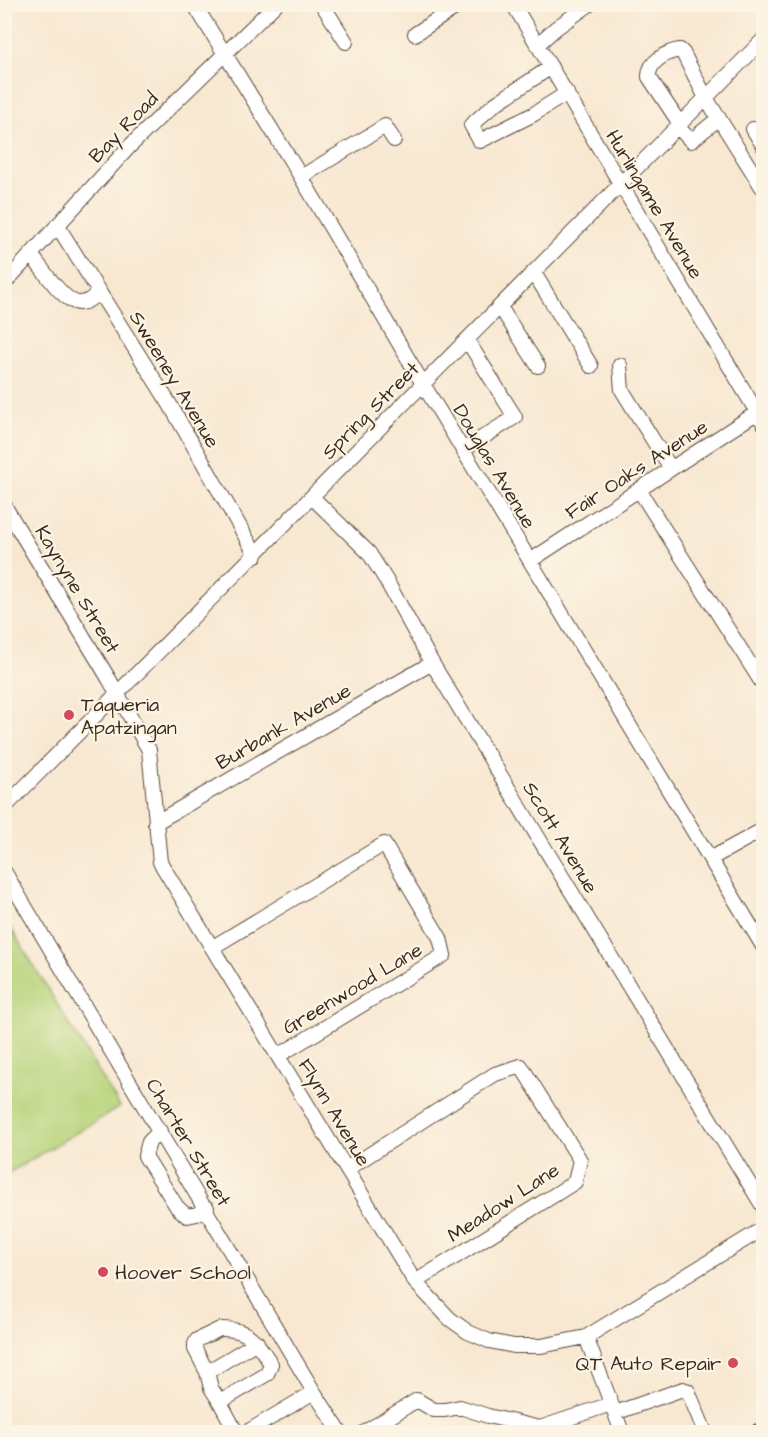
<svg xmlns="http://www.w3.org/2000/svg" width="768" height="1437" viewBox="0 0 768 1437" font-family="'Architects Daughter',sans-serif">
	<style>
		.green { fill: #b6d379; stroke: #787e4c; stroke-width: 1.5 }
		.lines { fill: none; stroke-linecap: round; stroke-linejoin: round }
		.minor-casing { stroke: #574639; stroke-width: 16 }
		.major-casing { stroke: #574639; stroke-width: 19 }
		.minor { stroke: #fff; stroke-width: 14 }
		.major { stroke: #fabb8c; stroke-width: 16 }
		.poi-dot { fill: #d1495b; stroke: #fcf5e5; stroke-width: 2 }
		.labels { text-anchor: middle; stroke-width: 4.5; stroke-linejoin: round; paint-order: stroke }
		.street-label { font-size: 20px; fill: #3b2a1e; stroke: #fcf5e5 }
		.poi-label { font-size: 20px; fill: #3b2a1e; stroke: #fcf5e5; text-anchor: start }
	</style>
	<rect width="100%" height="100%" fill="#fcf5e5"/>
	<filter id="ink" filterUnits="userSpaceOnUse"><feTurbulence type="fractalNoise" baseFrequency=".0167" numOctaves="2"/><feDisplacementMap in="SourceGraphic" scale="12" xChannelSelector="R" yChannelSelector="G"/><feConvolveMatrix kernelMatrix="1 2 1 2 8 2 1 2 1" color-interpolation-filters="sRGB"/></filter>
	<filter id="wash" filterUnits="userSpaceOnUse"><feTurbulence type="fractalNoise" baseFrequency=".008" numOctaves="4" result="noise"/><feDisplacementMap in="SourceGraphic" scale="24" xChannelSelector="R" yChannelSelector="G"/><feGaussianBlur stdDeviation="1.35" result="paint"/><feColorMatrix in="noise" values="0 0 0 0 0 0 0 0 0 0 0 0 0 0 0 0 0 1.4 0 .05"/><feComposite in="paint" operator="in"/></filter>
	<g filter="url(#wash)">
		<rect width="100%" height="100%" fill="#f8e8d2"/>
		<path class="green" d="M 5,919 L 120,1107 L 5,1175 Z"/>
	</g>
	<g filter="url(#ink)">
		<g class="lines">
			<g class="minor-casing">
				<path id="minor" d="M 194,4 L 301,177 L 423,384 L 764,948
					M 322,4 L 346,42
					M 513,4 L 764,424
					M 415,34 L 461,4
					M 537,45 L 556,28 L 590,4
					M 551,67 L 495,104 L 471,125 L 480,141 L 534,114 L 567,93
					M 680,124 L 649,77 C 648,62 666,52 680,50 L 683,53 L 706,98 L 762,187
					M 678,127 L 691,141 L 719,118
					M 753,129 L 764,147
					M 301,177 L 385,126 L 394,140
					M 57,225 L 169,403 L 256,555
					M 31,255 C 41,266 64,304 80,303 C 88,303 94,297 99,291
					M 534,273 L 591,366
					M 4,284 L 129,147 L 276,4
					M 500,307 L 538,366
					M 620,365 L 622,390 L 671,469
					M 463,450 L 515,417 L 467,340
					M 639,490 L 764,686
					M 312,497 L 369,553 L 386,580 L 432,663 L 764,1208
					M 4,505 L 109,679 L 149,750 L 160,862 L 415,1282 L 450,1319 L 468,1332 L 489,1341 L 514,1346 L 541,1346 L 586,1337 L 764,1228
					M 530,561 L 764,408
					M 4,808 L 764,39
					M 155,823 L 432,663
					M 710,859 L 764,829
					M 4,871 L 314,1392 L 340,1432
					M 213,947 L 384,844 L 440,938 L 444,955 L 278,1056
					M 160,1131 L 149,1142 L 145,1156 L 177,1207 L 187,1216 L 197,1214 L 207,1208
					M 347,1169 L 495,1074 L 521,1066 L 580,1160 L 575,1182 L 415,1282
					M 220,1329 C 249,1328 257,1342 271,1364 L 267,1374 L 220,1402 L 211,1388 L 207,1372 L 195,1349 L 195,1344 L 197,1340 Z
					M 586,1337 L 622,1432
					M 207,1372 L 257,1342
					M 220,1402 L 236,1432
					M 615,1413 L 683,1389 L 688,1391 L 705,1432
					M 247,1432 L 314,1392
					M 365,1432 L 417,1400 L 434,1410 L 445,1410 L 460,1407 L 488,1416 L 540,1428 L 611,1404"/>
			</g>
			<g class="major-casing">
				<path id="major" d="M 759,1432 L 764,1431"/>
			</g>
			<use href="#minor" class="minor"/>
			<use href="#major" class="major"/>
		</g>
	</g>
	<g class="poi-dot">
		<circle cx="69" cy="715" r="6"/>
		<circle cx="103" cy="1272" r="6"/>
		<circle cx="733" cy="1363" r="6"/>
	</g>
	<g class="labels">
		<g class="street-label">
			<text transform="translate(123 127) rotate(-46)" y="7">Bay Road</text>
			<text transform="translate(655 204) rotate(59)" y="7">Hurlingame Avenue</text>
			<text transform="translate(175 379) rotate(59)" y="7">Sweeney Avenue</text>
			<text transform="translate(370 410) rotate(-45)" y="7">Spring Street</text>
			<text transform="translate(495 466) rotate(59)" y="7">Douglas Avenue</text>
			<text transform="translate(636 469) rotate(-33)" y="7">Fair Oaks Avenue</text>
			<text transform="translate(78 589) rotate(59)" y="7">Kaynyne Street</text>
			<text transform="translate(283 726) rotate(-30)" y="7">Burbank Avenue</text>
			<text transform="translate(561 837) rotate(59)" y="7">Scott Avenue</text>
			<text transform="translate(352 988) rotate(-31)" y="7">Greenwood Lane</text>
			<text transform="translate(335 1112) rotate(59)" y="7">Flynn Avenue</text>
			<text transform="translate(189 1142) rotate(59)" y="7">Charter Street</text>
			<text transform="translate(503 1202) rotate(-33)" y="7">Meadow Lane</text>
		</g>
		<g class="poi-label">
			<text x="81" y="711">Taqueria<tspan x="81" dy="23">Apatzingan</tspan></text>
			<text x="115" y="1279">Hoover School</text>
			<text x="721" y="1370" text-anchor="end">QT Auto Repair</text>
		</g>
	</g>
	<rect width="768" height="1437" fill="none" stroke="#fcf5e5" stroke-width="24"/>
</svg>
